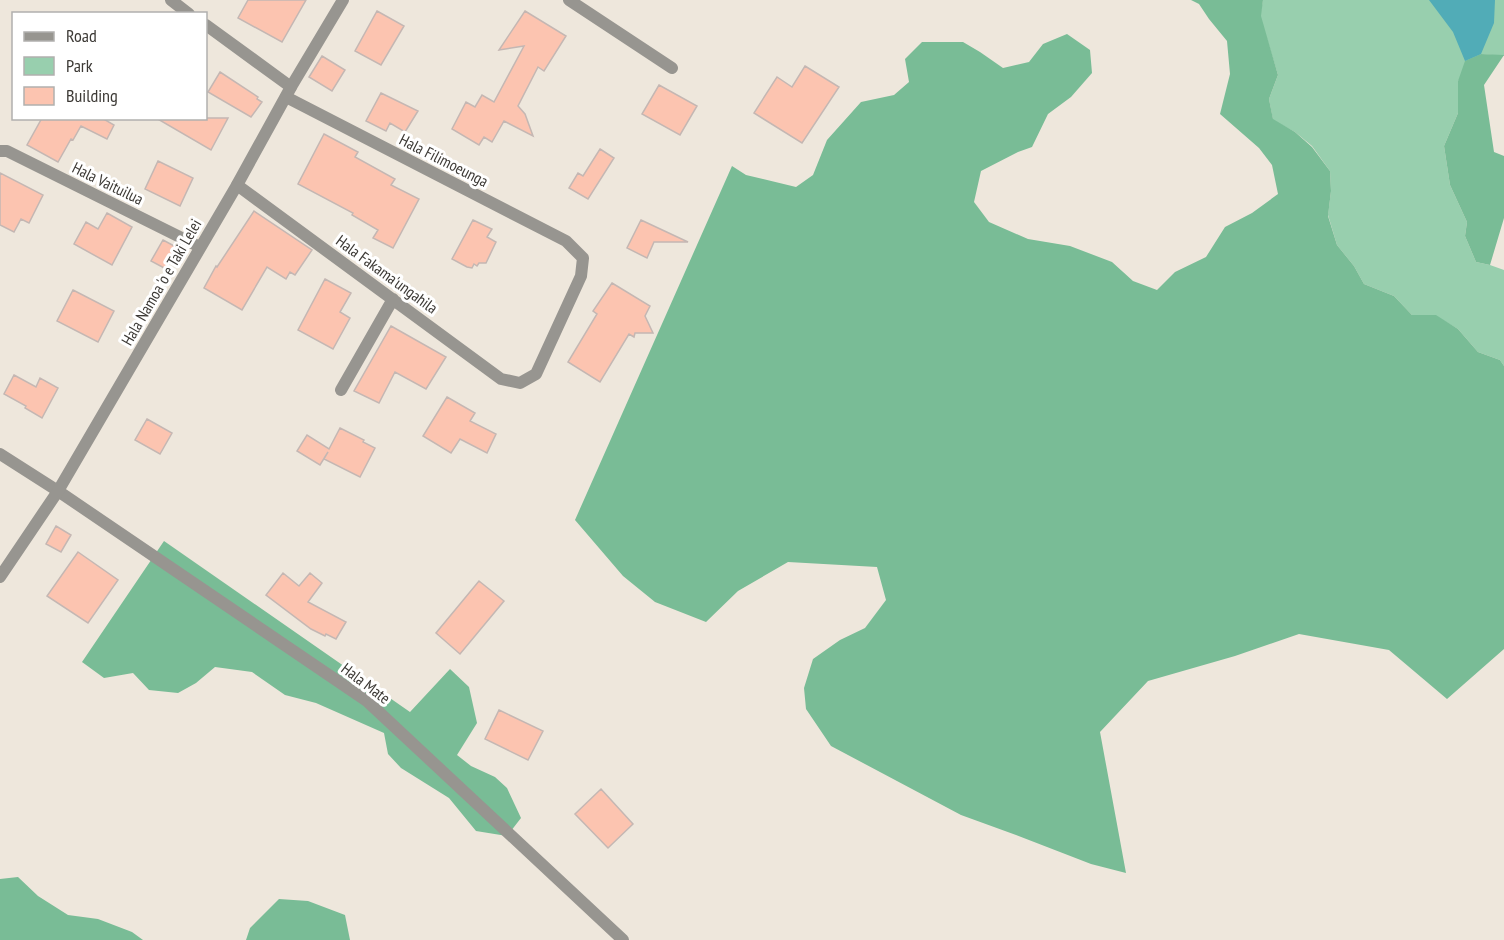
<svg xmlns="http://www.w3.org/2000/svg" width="1504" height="940" viewBox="0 0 1504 940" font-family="'PT Sans Narrow',sans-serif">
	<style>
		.green { fill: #98cfae }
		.forest { fill: #79bc96 }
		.water { fill: #51acb7 }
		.building { fill: #fcc4b0; stroke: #c4b7b3; stroke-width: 1.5 }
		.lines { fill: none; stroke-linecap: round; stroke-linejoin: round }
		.minor { stroke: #979590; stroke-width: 12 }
		.tertiary { stroke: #979590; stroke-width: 12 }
		.labels { text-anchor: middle; stroke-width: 6; stroke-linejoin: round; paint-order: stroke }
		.street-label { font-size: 16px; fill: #3c3935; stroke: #fff }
	</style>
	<rect width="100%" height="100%" fill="#eee7dc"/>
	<path class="green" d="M 1263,0 L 1504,0 L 1504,56 L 1481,54 L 1458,81 L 1458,113 L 1444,146 L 1450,185 L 1467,222 L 1465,236 L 1476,262 L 1490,265 L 1504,270 L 1504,366 L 1500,360 L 1478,352 L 1458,329 L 1436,316 L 1412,315 L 1394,296 L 1364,284 L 1354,266 L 1337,245 L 1328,215 L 1331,191 L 1330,171 L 1312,146 L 1295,132 L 1273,120 L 1269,99 L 1278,75 L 1260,16 Z"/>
	<path class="forest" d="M 1191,0 L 1263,0 L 1261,16 L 1278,75 L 1269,99 L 1273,119 L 1295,132 L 1312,147 L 1330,171 L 1331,191 L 1328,216 L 1337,245 L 1354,266 L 1364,284 L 1394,296 L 1412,315 L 1436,315 L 1458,329 L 1478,352 L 1500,360 L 1504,366 L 1504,649 L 1447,699 L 1389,650 L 1299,634 L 1235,656 L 1148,681 L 1100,732 L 1126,873 L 1091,864 L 1016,835 L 961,815 L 831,746 L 806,709 L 804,688 L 813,659 L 840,640 L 865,628 L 886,600 L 877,567 L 788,562 L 738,591 L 706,622 L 655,602 L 623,576 L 575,520 L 732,166 L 746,175 L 796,187 L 813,175 L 827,140 L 861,102 L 894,95 L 909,82 L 905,59 L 922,42 L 963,42 L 980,52 L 1003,68 L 1029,62 L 1043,44 L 1067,34 L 1090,50 L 1092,73 L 1071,97 L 1048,114 L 1032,147 L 1018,152 L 981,171 L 974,202 L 989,222 L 1028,239 L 1070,246 L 1112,262 L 1133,281 L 1157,290 L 1175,272 L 1206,257 L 1225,227 L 1252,213 L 1278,194 L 1272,165 L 1259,148 L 1220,114 L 1230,74 L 1227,41 L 1209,19 L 1199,4 Z
		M 1481,54 L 1504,55 L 1484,85 L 1494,152 L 1504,156 L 1504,218 L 1490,265 L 1476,262 L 1465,236 L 1467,222 L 1450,185 L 1444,146 L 1458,113 L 1458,81 L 1465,61 Z
		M 164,541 L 410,712 L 450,669 L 469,687 L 477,723 L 457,755 L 471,766 L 495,777 L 507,788 L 521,818 L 507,836 L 476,831 L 449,798 L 401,768 L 388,754 L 384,733 L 316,703 L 285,695 L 252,672 L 215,667 L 196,683 L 178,693 L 149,690 L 133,673 L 104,678 L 82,662 Z
		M 18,877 L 38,896 L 68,915 L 98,919 L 132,932 L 143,940 L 0,940 L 0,879 Z
		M 279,899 L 308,901 L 345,915 L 350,940 L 246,940 L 250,928 Z"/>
	<path class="water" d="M 1429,0 L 1495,0 L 1494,23 L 1481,54 L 1465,61 L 1453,32 Z"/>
	<path class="building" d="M 248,0 L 306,0 L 282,42 L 238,18 Z
		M 377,11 L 404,26 L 381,65 L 355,51 Z
		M 525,11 L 566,36 L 544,71 L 538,67 L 518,106 L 525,114 L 533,136 L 504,121 L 492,142 L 484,137 L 479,145 L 452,129 L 466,102 L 475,107 L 482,95 L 494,102 L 524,46 L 499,50 Z
		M 322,56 L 345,70 L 332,91 L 309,77 Z
		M 805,66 L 839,87 L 802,143 L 754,113 L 777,77 L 792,87 Z
		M 220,72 L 258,97 L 257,99 L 262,102 L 251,117 L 208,92 Z
		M 659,85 L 697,106 L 680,135 L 642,114 Z
		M 381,93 L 418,111 L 405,132 L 390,123 L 386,131 L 366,121 Z
		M 42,118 L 102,118 L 114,125 L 107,139 L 81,126 L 73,140 L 71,139 L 58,162 L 27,145 Z
		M 156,118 L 228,118 L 211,150 Z
		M 324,134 L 358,152 L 355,157 L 395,179 L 391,185 L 419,199 L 393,248 L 373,238 L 378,230 L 352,215 L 353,213 L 298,184 Z
		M 600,149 L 614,158 L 588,199 L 569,188 L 578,173 L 583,176 Z
		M 158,161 L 193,178 L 180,206 L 145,189 Z
		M 0,173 L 43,195 L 29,223 L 21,219 L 14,232 L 0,225 Z
		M 254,211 L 312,250 L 295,275 L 290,272 L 286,279 L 267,267 L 242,310 L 204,288 L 216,266 L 217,267 Z
		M 107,213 L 132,227 L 112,265 L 74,244 L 86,222 L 98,229 Z
		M 473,220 L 492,229 L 487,237 L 496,242 L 486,263 L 479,263 L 477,266 L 474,264 L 472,268 L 467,267 L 452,259 Z
		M 641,220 L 688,242 L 654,242 L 647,258 L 627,248 Z
		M 163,240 L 178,248 L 166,269 L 151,261 Z
		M 325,279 L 351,293 L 340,312 L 350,318 L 333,349 L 298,330 Z
		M 612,283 L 650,306 L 645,316 L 653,333 L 635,333 L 634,337 L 629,334 L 600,382 L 568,362 L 597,314 L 593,311 Z
		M 73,290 L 114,311 L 98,342 L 57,321 Z
		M 391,326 L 446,357 L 426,389 L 395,372 L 379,403 L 354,391 Z
		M 14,375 L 36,387 L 40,378 L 58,388 L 42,418 L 25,408 L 26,406 L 4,394 Z
		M 447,397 L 475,413 L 470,421 L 496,434 L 487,453 L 460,439 L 451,453 L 423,436 Z
		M 147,419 L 172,433 L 160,454 L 135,440 Z
		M 340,428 L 364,440 L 363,442 L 375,448 L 360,477 L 324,459 L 328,452 L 320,465 L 297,451 L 307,435 L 329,449 Z
		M 56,526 L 71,535 L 61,552 L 46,544 Z
		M 78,552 L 118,580 L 88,623 L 47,596 Z
		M 283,573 L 299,586 L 310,573 L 322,583 L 308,602 L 346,622 L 336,639 L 326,634 L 325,636 L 311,629 L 266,595 Z
		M 479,581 L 504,601 L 460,654 L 436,633 Z
		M 499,710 L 543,731 L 528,760 L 485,739 Z
		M 601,789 L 633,824 L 608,848 L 575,814 Z"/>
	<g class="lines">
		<path class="minor" d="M 171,0 L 189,14
			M 569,0 L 672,68
			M 206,25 L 291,87
			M 0,151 L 7,151 L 200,247
			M 237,185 L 501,379 L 520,383 L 536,374 L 581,276 L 583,258 L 566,241 L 286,97
			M 341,390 L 393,299
			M 0,454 L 58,491 L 367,701 L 623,940"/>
		<path class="tertiary" d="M 0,577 L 58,491 L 237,185 L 291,87 L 343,0"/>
	</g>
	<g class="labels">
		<g class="street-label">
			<text transform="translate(444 160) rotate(27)" y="6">Hala Filimoeunga</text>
			<text transform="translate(108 183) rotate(26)" y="6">Hala Vaituilua</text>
			<text transform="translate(387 274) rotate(36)" y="6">Hala Fakama'ungahila</text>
			<text transform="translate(161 282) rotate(-60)" y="6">Hala Namoa 'o e Taki Lelei</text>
			<text transform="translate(366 683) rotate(37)" y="6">Hala Mate</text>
		</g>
	</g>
	<rect x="12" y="12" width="195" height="108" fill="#ffffff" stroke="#b1b0ae" stroke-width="1.5"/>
	<rect x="24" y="32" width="30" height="9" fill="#979590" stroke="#b1b0ae" stroke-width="1.5"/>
	<text x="66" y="42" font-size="18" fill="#3c3935">Road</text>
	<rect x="24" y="57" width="30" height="18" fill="#98cfae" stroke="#b1b0ae" stroke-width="1.5"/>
	<text x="66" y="72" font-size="18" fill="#3c3935">Park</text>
	<rect x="24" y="87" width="30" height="18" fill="#fcc4b0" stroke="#b1b0ae" stroke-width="1.5"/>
	<text x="66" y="102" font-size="18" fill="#3c3935">Building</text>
</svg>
